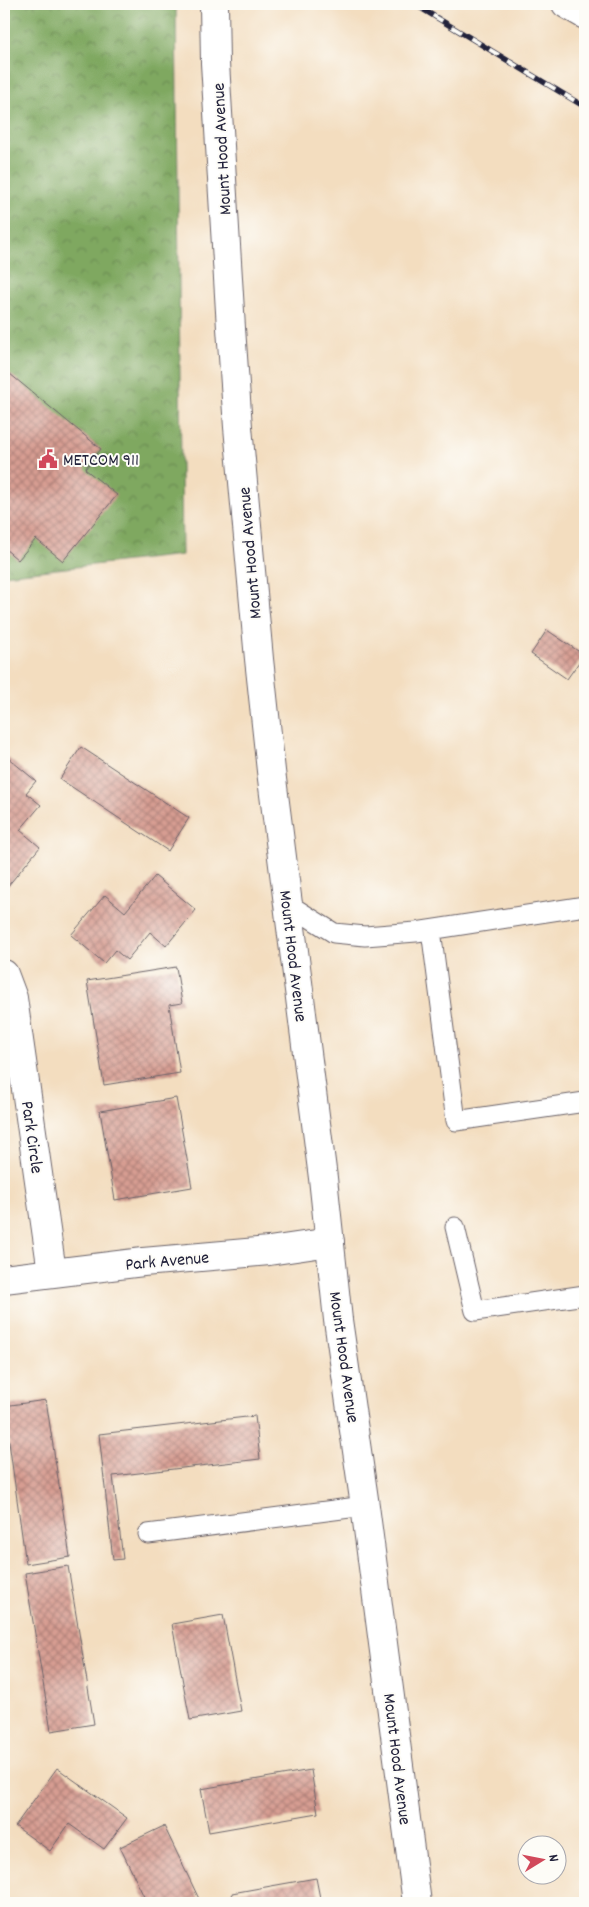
<svg xmlns="http://www.w3.org/2000/svg" width="589" height="1907" viewBox="0 0 589 1907" font-family="Dekko,sans-serif">
	<style>
		.forest { fill: url(#forest-crowns); stroke: #50654e }
		.building { fill: url(#building-cross-hatch) }
		.lines { fill: none; stroke-linecap: round; stroke-linejoin: round }
		.lane-casing { stroke: #6b6369; stroke-width: 21 }
		.street-casing { stroke: #6b6369; stroke-width: 30 }
		.secondary-casing { stroke: #6b6369; stroke-width: 30 }
		.primary-casing { stroke: #6b6369; stroke-width: 30 }
		.lane { stroke: #fff; stroke-width: 19 }
		.street { stroke: #fff; stroke-width: 28 }
		.secondary { stroke: #fff; stroke-width: 28 }
		.primary { stroke: #fff; stroke-width: 28 }
		.rail-casing { stroke: #22223b; stroke-width: 5.5 }
		.rail { stroke: #fdfcf7; stroke-width: 4; stroke-dasharray: 11; stroke-linecap: butt }
		.labels { text-anchor: middle; stroke-width: 4; stroke-linejoin: round; paint-order: stroke }
		.street-label { font-size: 18px; fill: #22223b; stroke: #fdfcf7 }
		.poi-label { font-size: 18px; fill: #22223b; stroke: #fdfcf7; text-anchor: start }
	</style>
	<defs>
		<pattern id="forest-crowns" width="20" height="18" patternUnits="userSpaceOnUse" patternTransform="scale(1.25)"><rect width="20" height="18" fill="#7fa860"/><path d="M2 6a3 3 0 1 1 6 0M12 15a3 3 0 1 1 6 0" fill="none" stroke="#688850"/></pattern>
		<pattern id="building-cross-hatch" width="8" height="8" patternUnits="userSpaceOnUse" patternTransform="scale(1.25)"><rect width="8" height="8" fill="#d79d92"/><path d="M0 0l8 8M0 8l8-8" fill="none" stroke="#ae8078"/></pattern>
	</defs>
	<rect width="100%" height="100%" fill="#fdfcf7"/>
	<filter id="ink" filterUnits="userSpaceOnUse"><feTurbulence type="fractalNoise" baseFrequency=".02" numOctaves="2"/><feDisplacementMap in="SourceGraphic" scale="10" xChannelSelector="R" yChannelSelector="G"/><feConvolveMatrix kernelMatrix="1 2 1 2 8 2 1 2 1" color-interpolation-filters="sRGB"/></filter>
	<filter id="wash" filterUnits="userSpaceOnUse"><feTurbulence type="fractalNoise" baseFrequency=".0096" numOctaves="4" result="noise"/><feDisplacementMap in="SourceGraphic" scale="20" xChannelSelector="R" yChannelSelector="G"/><feGaussianBlur stdDeviation="1.12" result="paint"/><feColorMatrix in="noise" values="0 0 0 0 0 0 0 0 0 0 0 0 0 0 0 0 0 1.4 0 .05"/><feComposite in="paint" operator="in"/></filter>
	<g filter="url(#wash)">
		<rect width="100%" height="100%" fill="#f3ddbf"/>
		<path class="forest" d="M 4,4 L 176,4 L 182,555 L 4,575 Z"/>
		<g id="blocks">
			<path class="building" d="M 4,369 L 101,449 L 85,469 L 117,495 L 63,561 L 36,539 L 18,560 L 4,548 Z
				M 547,630 L 584,655 L 567,679 L 531,654 Z
				M 81,747 L 189,818 L 168,851 L 60,779 Z
				M 7,757 L 36,781 L 26,793 L 41,805 L 20,830 L 40,847 L 7,887 L 4,884 L 4,761 Z
				M 155,876 L 196,910 L 166,946 L 150,932 L 127,960 L 115,950 L 104,963 L 71,935 L 105,895 L 125,912 Z
				M 176,967 L 182,1003 L 169,1005 L 180,1073 L 104,1085 L 87,981 Z
				M 176,1098 L 192,1187 L 115,1200 L 100,1111 Z
				M 46,1400 L 70,1557 L 26,1564 L 4,1406 Z
				M 255,1416 L 260,1459 L 113,1476 L 123,1559 L 113,1560 L 99,1434 Z
				M 68,1566 L 94,1724 L 51,1731 L 25,1573 Z
				M 223,1615 L 241,1711 L 190,1720 L 172,1624 Z
				M 57,1768 L 127,1818 L 104,1849 L 69,1824 L 50,1851 L 15,1826 Z
				M 311,1770 L 318,1813 L 209,1832 L 201,1789 Z
				M 164,1826 L 201,1903 L 147,1903 L 120,1847 Z
				M 316,1878 L 321,1903 L 234,1903 L 232,1893 Z"/>
		</g>
	</g>
	<g filter="url(#ink)">
		<use href="#blocks" fill-opacity="0" stroke="#6b6369" stroke-width="1"/>
		<g class="lines">
			<g class="lane-casing">
				<path id="lane" d="M 288,904 L 334,933 L 365,936 L 416,932 L 585,906
					M 431,930 L 456,1121 L 585,1102
					M 455,1227 L 475,1311 L 585,1295
					M 148,1534 L 365,1506"/>
			</g>
			<g class="street-casing">
				<path id="street" d="M 4,974 L 13,998 L 52,1272"/>
			</g>
			<g class="secondary-casing">
				<path id="secondary" d="M 566,4 L 585,15
					M 4,1279 L 143,1262 L 269,1251 L 330,1242"/>
			</g>
			<g class="primary-casing">
				<path id="primary" d="M 214,4 L 215,63 L 231,328 L 238,427 L 259,659 L 271,771 L 323,1178 L 338,1320 L 365,1506 L 417,1903"/>
			</g>
			<use href="#lane" class="lane"/>
			<use href="#street" class="street"/>
			<use href="#secondary" class="secondary"/>
			<use href="#primary" class="primary"/>
			<g class="rail-casing">
				<path id="rail" d="M 414,4 L 585,107"/>
			</g>
			<use href="#rail" class="rail"/>
		</g>
	</g>
	<defs>
		<g id="civic-bare" transform="scale(1.5)"><path d="M-.6-6.5H3V-4.5H.6V-3L4-1V1h2V6H-6V1h2V-1L-.6-3ZM-1.2 2.5V6h2.4V2.5Z" fill="#d1495b" stroke="#fdfcf7" stroke-width="2.5" paint-order="stroke"/></g>
	</defs>
	<g fill-rule="evenodd">
		<use href="#civic-bare" x="48" y="459"/>
	</g>
	<g class="labels">
		<g class="street-label">
			<text transform="translate(221 149) rotate(-93)" y="6">Mount Hood Avenue</text>
			<text transform="translate(249 553) rotate(-95)" y="6">Mount Hood Avenue</text>
			<text transform="translate(294 956) rotate(83)" y="6">Mount Hood Avenue</text>
			<text transform="translate(33 1137) rotate(82)" y="6">Park Circle</text>
			<text transform="translate(167 1260) rotate(-5)" y="6">Park Avenue</text>
			<text transform="translate(345 1357) rotate(82)" y="6">Mount Hood Avenue</text>
			<text transform="translate(398 1759) rotate(83)" y="6">Mount Hood Avenue</text>
		</g>
		<g class="poi-label">
			<text x="63" y="465">METCOM 911</text>
		</g>
	</g>
	<rect width="589" height="1907" fill="none" stroke="#fdfcf7" stroke-width="20"/>
	<g transform="translate(542 1860) rotate(80)"><circle r="24" fill="#fdfcf7" stroke="#a5a5ac"/>
	<path d="M0-4L9 19L0 12L-9 19Z" fill="#d1495b"/>
	<text y="-8" font-size="14" font-weight="bold" text-anchor="middle" fill="#22223b">N</text>
	</g>
</svg>
